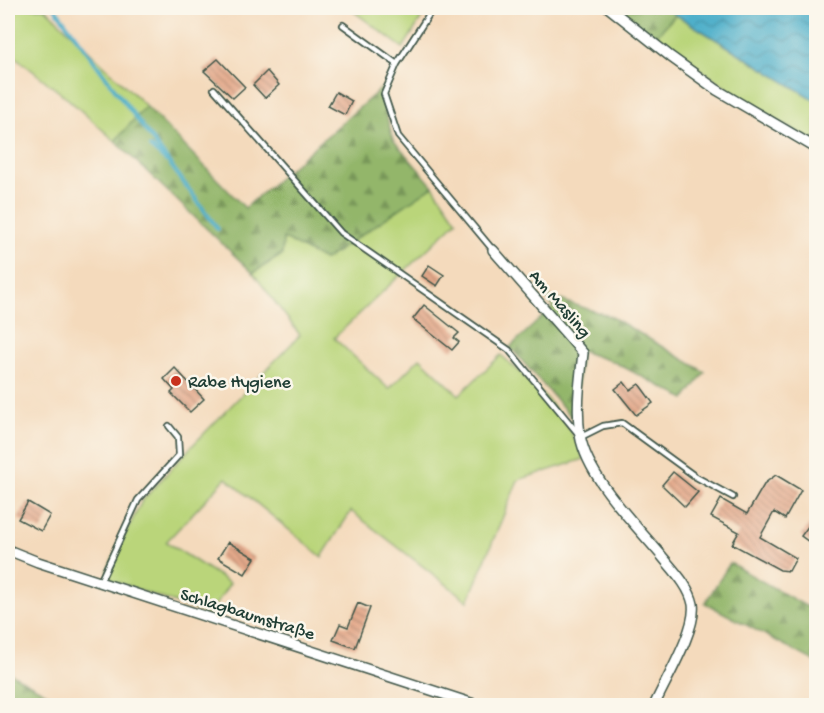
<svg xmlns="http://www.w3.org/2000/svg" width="824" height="713" viewBox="0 0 824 713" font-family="'Gochi Hand',sans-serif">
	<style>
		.grass { fill: #bad57a; stroke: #6c8957; stroke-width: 1.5 }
		.forest { fill: url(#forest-firs); stroke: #597a4f; stroke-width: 1.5 }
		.water { fill: url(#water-waves); stroke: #34757e; stroke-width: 1.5 }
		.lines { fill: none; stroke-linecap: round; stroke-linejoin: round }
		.stream { stroke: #4aadc9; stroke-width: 4 }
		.building { fill: url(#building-back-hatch) }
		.lane-casing { stroke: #3f5548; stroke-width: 8 }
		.street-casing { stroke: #3f5548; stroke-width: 12 }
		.lane { stroke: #fff; stroke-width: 4.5 }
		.street { stroke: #fff; stroke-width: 9 }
		.poi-dot { fill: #c8321e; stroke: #fbf7ec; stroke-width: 2 }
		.labels { text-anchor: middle; stroke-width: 5; stroke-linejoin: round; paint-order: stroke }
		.street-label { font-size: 18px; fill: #1f3d34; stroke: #fbf7ec }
		.poi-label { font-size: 18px; fill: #1f3d34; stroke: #fbf7ec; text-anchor: start }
	</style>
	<defs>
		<pattern id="forest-firs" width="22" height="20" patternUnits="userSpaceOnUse" patternTransform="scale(1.5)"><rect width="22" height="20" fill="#93b66a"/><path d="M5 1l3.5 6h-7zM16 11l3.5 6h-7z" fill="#779558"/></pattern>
		<pattern id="water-waves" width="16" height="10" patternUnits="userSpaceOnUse" patternTransform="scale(1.5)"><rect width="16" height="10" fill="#4aadc9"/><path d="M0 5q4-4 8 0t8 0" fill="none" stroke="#3d8ea4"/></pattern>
		<pattern id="building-back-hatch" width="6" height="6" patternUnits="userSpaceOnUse" patternTransform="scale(1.5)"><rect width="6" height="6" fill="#e4a98a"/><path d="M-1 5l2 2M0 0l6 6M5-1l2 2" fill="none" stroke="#b88b72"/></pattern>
	</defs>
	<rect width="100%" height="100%" fill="#fbf7ec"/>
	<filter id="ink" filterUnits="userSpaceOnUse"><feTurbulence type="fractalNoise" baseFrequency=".0167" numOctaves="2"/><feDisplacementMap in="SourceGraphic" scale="12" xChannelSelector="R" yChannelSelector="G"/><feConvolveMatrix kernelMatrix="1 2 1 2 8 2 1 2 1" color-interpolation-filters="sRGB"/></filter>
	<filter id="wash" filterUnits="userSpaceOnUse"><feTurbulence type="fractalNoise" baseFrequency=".008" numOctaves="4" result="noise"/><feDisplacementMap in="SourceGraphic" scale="24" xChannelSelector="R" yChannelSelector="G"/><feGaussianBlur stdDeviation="1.35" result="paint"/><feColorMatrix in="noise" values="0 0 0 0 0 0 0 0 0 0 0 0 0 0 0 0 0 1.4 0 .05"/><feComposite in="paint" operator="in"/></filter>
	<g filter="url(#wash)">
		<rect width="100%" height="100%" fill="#f4dabc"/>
		<path class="grass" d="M 8,8 L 45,8 L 146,106 L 115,141 L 68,99 L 8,51 Z
			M 349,8 L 428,8 L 403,48 Z
			M 676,15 L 816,101 L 816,143 L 754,107 L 655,37 Z
			M 433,186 L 457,221 L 334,338 L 389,389 L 420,358 L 459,395 L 501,355 C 537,388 566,412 584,459 L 518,480 L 468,601 L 351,511 L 322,557 L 226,478 L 166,542 L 230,583 L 209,615 L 111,580 L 107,570 L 142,501 L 189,449 L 300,335 L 253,273 L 282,255 L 283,238 L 325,260 Z"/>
		<path class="forest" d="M 618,8 L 665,8 L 676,14 L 655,37 Z
			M 384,86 L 381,95 L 393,140 L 433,186 L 324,260 L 283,238 L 282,254 L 253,273 L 115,141 L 146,106 L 245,208 Z
			M 545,295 L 612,317 L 705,372 L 685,399 L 614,362 L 581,351 L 574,420 L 510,347 L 553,307 Z
			M 730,563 L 816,612 L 816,662 L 705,603 Z
			M 8,672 L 68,705 L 8,705 Z"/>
		<path class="water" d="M 665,8 L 816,8 L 816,101 Z"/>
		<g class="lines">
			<path class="stream" d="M 55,8 L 218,229
				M 150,147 L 166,161"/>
		</g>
		<g id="blocks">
			<path class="building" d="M 218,59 L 245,87 L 233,98 L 204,71 Z
				M 267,71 L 279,85 L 265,98 L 253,85 Z
				M 336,92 L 352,101 L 345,115 L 328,106 Z
				M 429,265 L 444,275 L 437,286 L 422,276 Z
				M 424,305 L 459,333 L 454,338 L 459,342 L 452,350 L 413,319 Z
				M 175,368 L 204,399 L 190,412 L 171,393 L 174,390 L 164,379 Z
				M 624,382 L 630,390 L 639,384 L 653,403 L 636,415 L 615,389 Z
				M 673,472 L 698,492 L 685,507 L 662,485 Z
				M 776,475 L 801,490 L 785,519 L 774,512 L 760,537 L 796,558 L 789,571 L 780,570 L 732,544 L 739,532 L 711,517 L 721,499 L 747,514 L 765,483 Z
				M 28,502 L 50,515 L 41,531 L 18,519 Z
				M 809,525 L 816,530 L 816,547 L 801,536 Z
				M 228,542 L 255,558 L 245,574 L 218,558 Z
				M 358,603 L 370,608 L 355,648 L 333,640 L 340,624 L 348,627 Z"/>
		</g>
	</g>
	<g filter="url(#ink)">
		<use href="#blocks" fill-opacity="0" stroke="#3f5548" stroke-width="1.5"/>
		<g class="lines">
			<g class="lane-casing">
				<path id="lane" d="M 433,8 L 397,64 L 384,94 L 398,136 L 493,250
					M 343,25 L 397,64
					M 214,89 L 341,233 L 509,350 L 581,437 L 603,426 L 622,423 L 696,477 L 733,497
					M 100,582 L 138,500 L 179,455 L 178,437 L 169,426"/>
			</g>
			<g class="street-casing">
				<path id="street" d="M 609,8 L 671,57 L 717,90 L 816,148
					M 493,250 L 583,353 C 580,380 576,407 580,435 C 587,477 634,523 661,555 C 672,569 689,585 693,604 C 697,629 665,681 654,706
					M 8,550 L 38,562 L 480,706"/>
			</g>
			<use href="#lane" class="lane"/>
			<use href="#street" class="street"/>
		</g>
	</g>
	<circle class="poi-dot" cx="176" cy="381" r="6"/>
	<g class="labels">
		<g class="street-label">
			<text transform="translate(561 303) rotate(49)" y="6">Am Masling</text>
			<text transform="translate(248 613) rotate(17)" y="6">Schlagbaumstraße</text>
		</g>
		<g class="poi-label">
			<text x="188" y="387">Rabe Hygiene</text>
		</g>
	</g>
	<rect width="824" height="713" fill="none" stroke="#fbf7ec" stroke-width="30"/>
</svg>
